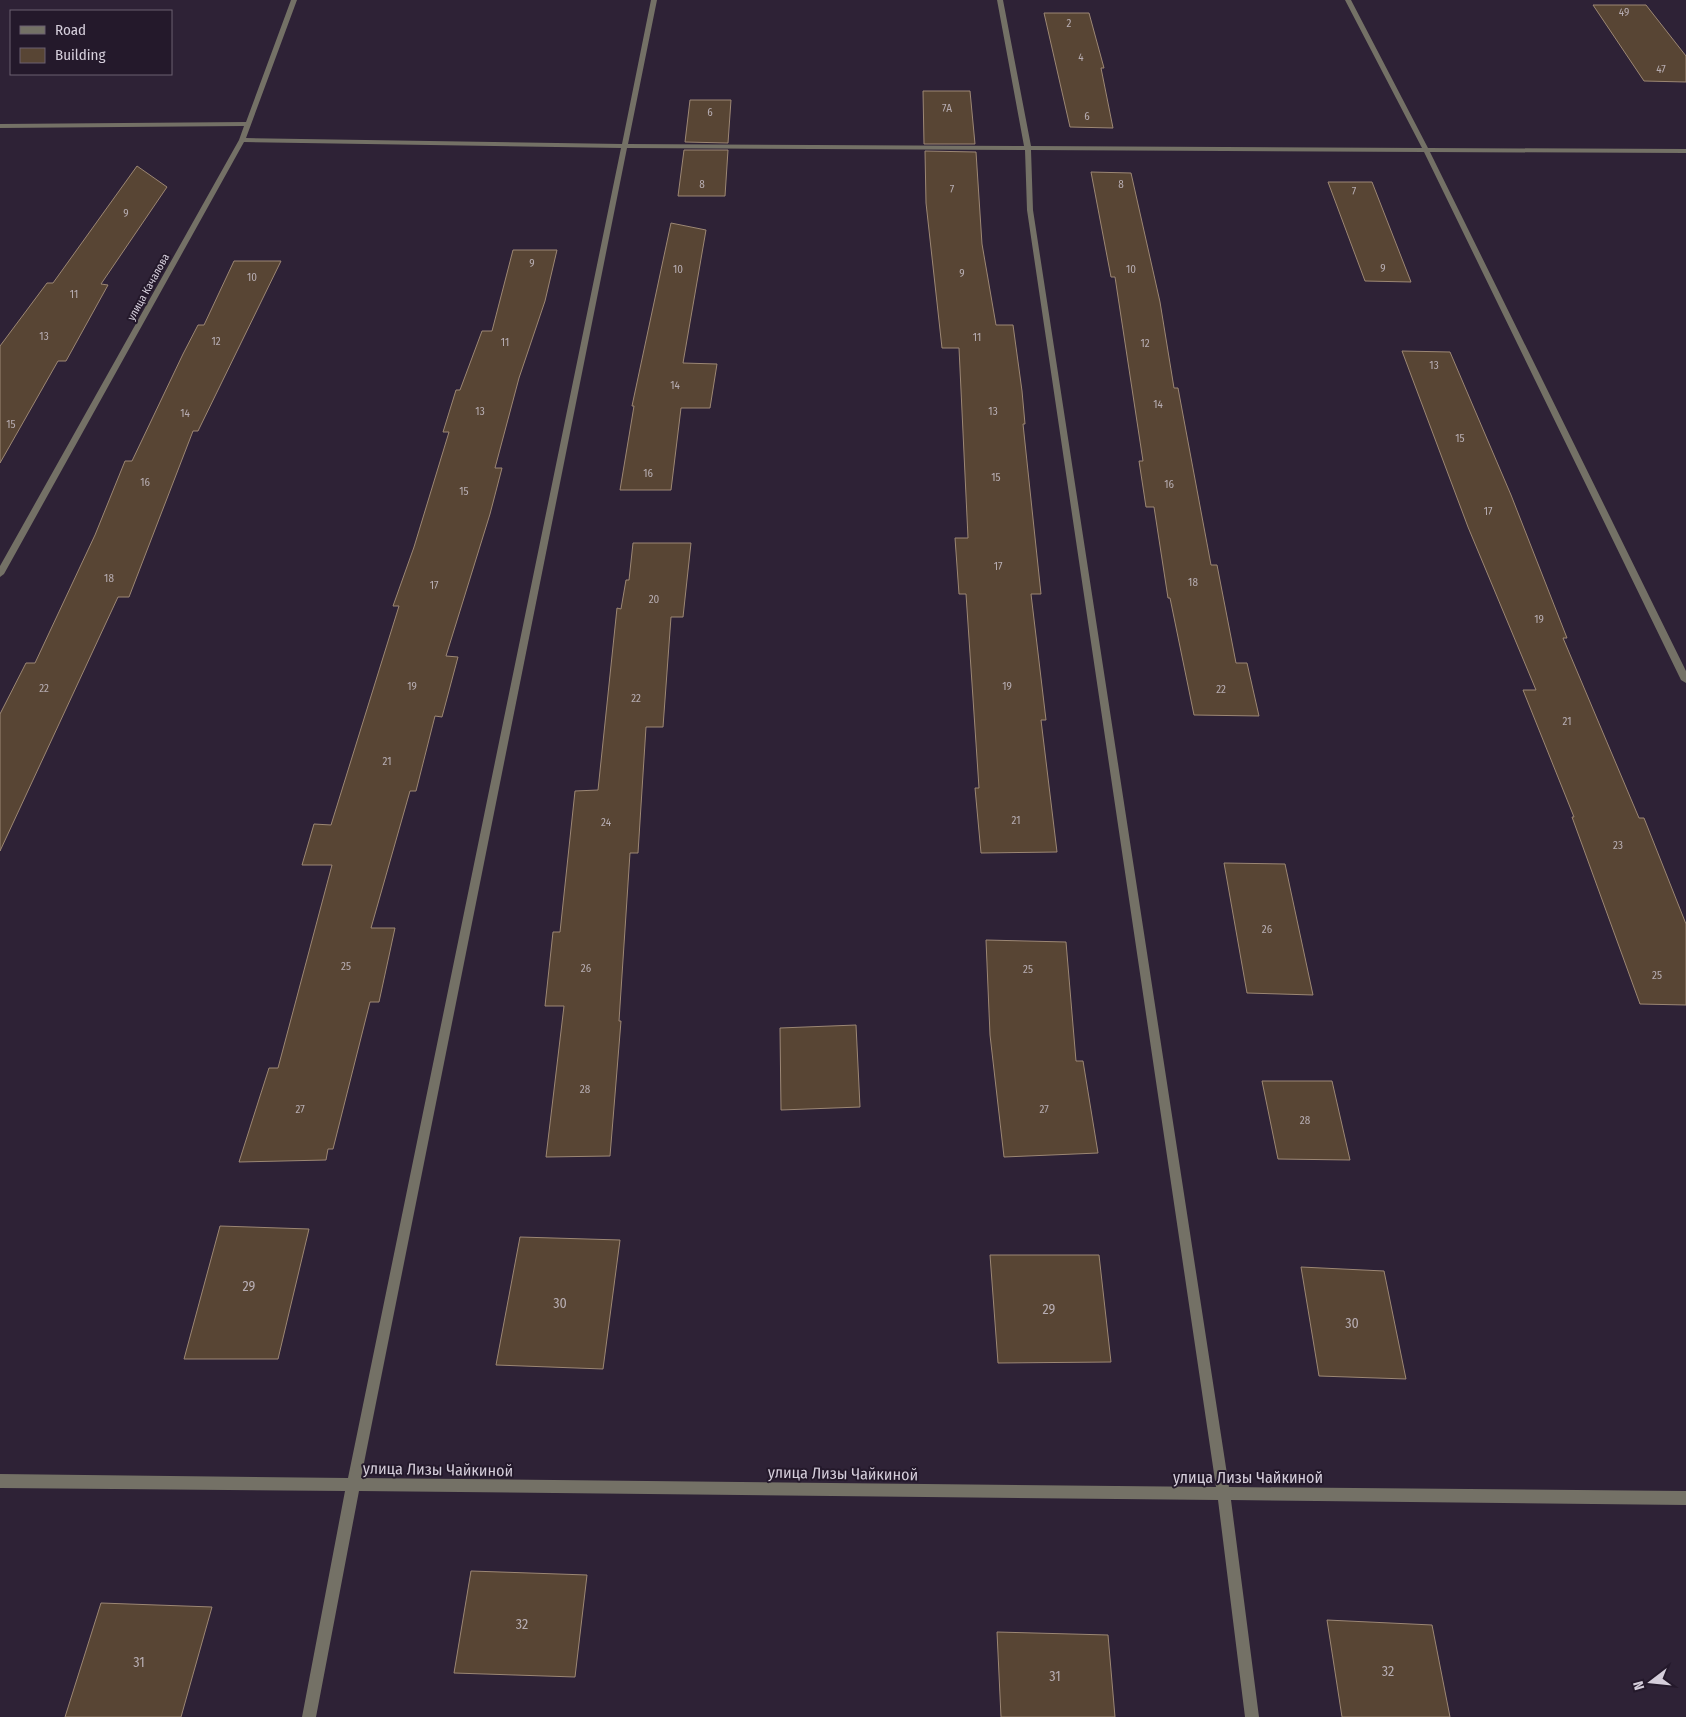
<svg xmlns="http://www.w3.org/2000/svg" width="1686" height="1717" viewBox="0 0 1686 1717" font-family="'Fira Sans Condensed',sans-serif">
	<style>
		.building { fill: #584534; stroke: #9c8774 }
		.lines { fill: none; stroke-linecap: round; stroke-linejoin: round }
		.street { fill: #747166; fill-rule: evenodd }
		.labels { text-anchor: middle; stroke-width: 4; stroke-linejoin: round; paint-order: stroke }
		.number-label { font-size: 11px; fill: #b6acb1 }
		.far-street-label { font-size: 11px; fill: #d5cedb; stroke: #24192b }
		.near-number-label { font-size: 14px; fill: #b6acb1 }
		.near-street-label { font-size: 16px; fill: #d5cedb; stroke: #24192b }
	</style>
	<rect width="100%" height="100%" fill="#2e2236"/>
	<path class="building" d="M 1593,5 L 1646,5 L 1686,56 L 1686,82 L 1644,81 Z
		M 1044,13 L 1089,13 L 1104,68 L 1101,68 L 1113,128 L 1070,127 Z
		M 923,91 L 970,91 L 975,144 L 924,144 Z
		M 690,100 L 731,100 L 728,143 L 685,142 Z
		M 684,150 L 728,150 L 725,196 L 678,196 Z
		M 925,151 L 976,152 L 982,244 L 996,325 L 1013,325 L 1022,391 L 1025,424 L 1023,424 L 1041,594 L 1031,594 L 1046,720 L 1041,720 L 1057,852 L 981,853 L 975,788 L 979,788 L 966,594 L 959,594 L 955,538 L 968,538 L 959,348 L 942,348 L 926,203 Z
		M 137,166 L 167,187 L 101,284 L 108,285 L 66,361 L 58,361 L 0,463 L 0,346 L 47,283 L 53,283 Z
		M 1091,172 L 1131,173 L 1160,302 L 1174,388 L 1178,388 L 1211,565 L 1217,565 L 1236,663 L 1247,663 L 1259,716 L 1194,715 L 1170,598 L 1168,598 L 1154,507 L 1146,507 L 1139,461 L 1143,461 L 1115,277 L 1111,277 Z
		M 1328,182 L 1372,182 L 1411,282 L 1365,281 Z
		M 671,223 L 706,230 L 683,363 L 717,364 L 710,408 L 681,408 L 671,490 L 620,490 L 634,406 L 632,406 Z
		M 513,250 L 557,250 L 545,301 L 519,378 L 495,468 L 502,468 L 490,514 L 446,656 L 458,657 L 442,717 L 435,716 L 416,791 L 410,791 L 371,928 L 395,928 L 379,1002 L 370,1002 L 333,1149 L 328,1149 L 326,1160 L 239,1162 L 269,1068 L 278,1068 L 332,865 L 302,865 L 314,824 L 331,825 L 399,606 L 393,606 L 414,547 L 449,432 L 443,432 L 456,390 L 460,390 L 482,331 L 492,331 Z
		M 234,261 L 281,261 L 198,431 L 193,431 L 129,597 L 118,597 L 0,851 L 0,714 L 26,663 L 35,663 L 95,535 L 125,461 L 132,461 L 183,354 L 198,325 L 204,325 Z
		M 1402,351 L 1450,352 L 1511,495 L 1567,638 L 1563,638 L 1639,818 L 1644,818 L 1686,924 L 1686,1005 L 1640,1004 L 1572,817 L 1574,817 L 1523,690 L 1536,690 L 1468,527 Z
		M 633,543 L 691,543 L 683,617 L 671,617 L 663,727 L 646,727 L 638,853 L 630,853 L 619,1021 L 621,1021 L 610,1156 L 546,1157 L 564,1006 L 545,1006 L 553,932 L 560,932 L 575,791 L 598,790 L 617,608 L 621,609 L 626,580 L 629,580 Z
		M 1224,863 L 1285,864 L 1313,995 L 1247,993 Z
		M 986,940 L 1066,942 L 1076,1061 L 1083,1061 L 1098,1153 L 1004,1157 L 990,1035 Z
		M 856,1025 L 860,1107 L 781,1110 L 780,1028 Z
		M 1262,1081 L 1332,1081 L 1350,1160 L 1278,1159 Z
		M 220,1226 L 309,1229 L 278,1359 L 184,1359 Z
		M 520,1237 L 620,1240 L 603,1369 L 496,1365 Z
		M 990,1255 L 1099,1255 L 1111,1362 L 998,1363 Z
		M 1301,1267 L 1384,1271 L 1406,1379 L 1319,1376 Z
		M 471,1571 L 587,1575 L 575,1677 L 454,1673 Z
		M 101,1603 L 212,1607 L 181,1717 L 65,1717 Z
		M 1327,1620 L 1432,1625 L 1450,1717 L 1342,1717 Z
		M 997,1632 L 1108,1635 L 1115,1717 L 1001,1717 Z"/>
	<g class="lines">
		<path class="street" d="M 291,0 L 297,0 L 246,138 L 622,144 L 651,0 L 657,0 L 628,144 L 1024,146 L 997,0 L 1003,0 L 1031,146 L 1422,148 L 1345,0 L 1351,0 L 1428,148 L 1686,149 L 1686,153 L 1430,152 L 1686,671 L 1686,683 L 1681,680 L 1424,152 L 1031,150 L 1033,210 L 1229,1487 L 1686,1491 L 1686,1505 L 1231,1500 L 1259,1717 L 1245,1717 L 1218,1500 L 359,1491 L 316,1717 L 302,1717 L 345,1491 L 0,1488 L 0,1474 L 348,1478 L 621,148 L 244,142 L 4,574 L 0,577 L 0,566 L 239,140 L 244,126 L 0,128 L 0,124 L 246,122 ZM 627,148 L 1025,150 L 1027,210 L 1216,1487 L 361,1478 Z"/>
	</g>
	<g class="labels">
		<g class="number-label">
			<text x="1624" y="16">49</text>
			<text x="1069" y="27">2</text>
			<text x="1081" y="61">4</text>
			<text x="1661" y="73">47</text>
			<text x="947" y="112">7А</text>
			<text x="710" y="116">6</text>
			<text x="1087" y="120">6</text>
			<text x="702" y="188">8</text>
			<text x="1121" y="188">8</text>
			<text x="952" y="193">7</text>
			<text x="1354" y="195">7</text>
			<text x="126" y="217">9</text>
			<text x="532" y="267">9</text>
			<text x="1383" y="272">9</text>
			<text x="678" y="273">10</text>
			<text x="1131" y="273">10</text>
			<text x="962" y="277">9</text>
			<text x="252" y="281">10</text>
			<text x="74" y="298">11</text>
			<text x="44" y="340">13</text>
			<text x="977" y="341">11</text>
			<text x="216" y="345">12</text>
			<text x="505" y="346">11</text>
			<text x="1145" y="347">12</text>
			<text x="1434" y="369">13</text>
			<text x="675" y="389">14</text>
			<text x="1158" y="408">14</text>
			<text x="480" y="415">13</text>
			<text x="993" y="415">13</text>
			<text x="185" y="417">14</text>
			<text x="11" y="428">15</text>
			<text x="1460" y="442">15</text>
			<text x="648" y="477">16</text>
			<text x="996" y="481">15</text>
			<text x="145" y="486">16</text>
			<text x="1169" y="488">16</text>
			<text x="464" y="495">15</text>
			<text x="1488" y="515">17</text>
			<text x="998" y="570">17</text>
			<text x="109" y="582">18</text>
			<text x="1193" y="586">18</text>
			<text x="434" y="589">17</text>
			<text x="654" y="603">20</text>
			<text x="1539" y="623">19</text>
			<text x="412" y="690">19</text>
			<text x="1007" y="690">19</text>
			<text x="44" y="692">22</text>
			<text x="1221" y="693">22</text>
			<text x="636" y="702">22</text>
			<text x="1567" y="725">21</text>
			<text x="387" y="765">21</text>
			<text x="1016" y="824">21</text>
			<text x="606" y="826">24</text>
			<text x="1618" y="849">23</text>
			<text x="1267" y="933">26</text>
			<text x="346" y="970">25</text>
			<text x="586" y="972">26</text>
			<text x="1028" y="973">25</text>
			<text x="1657" y="979">25</text>
			<text x="585" y="1093">28</text>
			<text x="300" y="1113">27</text>
			<text x="1044" y="1113">27</text>
			<text x="1305" y="1124">28</text>
		</g>
		<g class="far-street-label">
			<text transform="translate(148 287) rotate(-61)" y="4">улица Качалова</text>
		</g>
		<g class="near-number-label">
			<text x="249" y="1291">29</text>
			<text x="560" y="1308">30</text>
			<text x="1049" y="1314">29</text>
			<text x="1352" y="1328">30</text>
			<text x="522" y="1629">32</text>
			<text x="139" y="1667">31</text>
			<text x="1388" y="1676">32</text>
			<text x="1055" y="1681">31</text>
		</g>
		<g class="near-street-label">
			<text transform="translate(438 1469) rotate(1)" y="6">улица Лизы Чайкиной</text>
			<text transform="translate(843 1473) rotate(1)" y="6">улица Лизы Чайкиной</text>
			<text x="1248" y="1483">улица Лизы Чайкиной</text>
		</g>
	</g>
	<rect x="10" y="10" width="162" height="65" fill="#24192b" stroke="#6b6171"/>
	<rect x="20" y="26" width="25" height="8" fill="#747166" stroke="#6b6171"/>
	<text x="55" y="35" font-size="15" fill="#d5cedb">Road</text>
	<rect x="20" y="48" width="25" height="15" fill="#584534" stroke="#6b6171"/>
	<text x="55" y="60" font-size="15" fill="#d5cedb">Building</text>
	<g transform="translate(1651 1682) rotate(254)" stroke="#24192b" stroke-width="4" paint-order="stroke">
	<path d="M0-4L9 19L0 12L-9 19Z" fill="#d5cedb"/>
	<text y="-8" font-size="14" font-weight="bold" text-anchor="middle" fill="#d5cedb">N</text>
	</g>
</svg>
